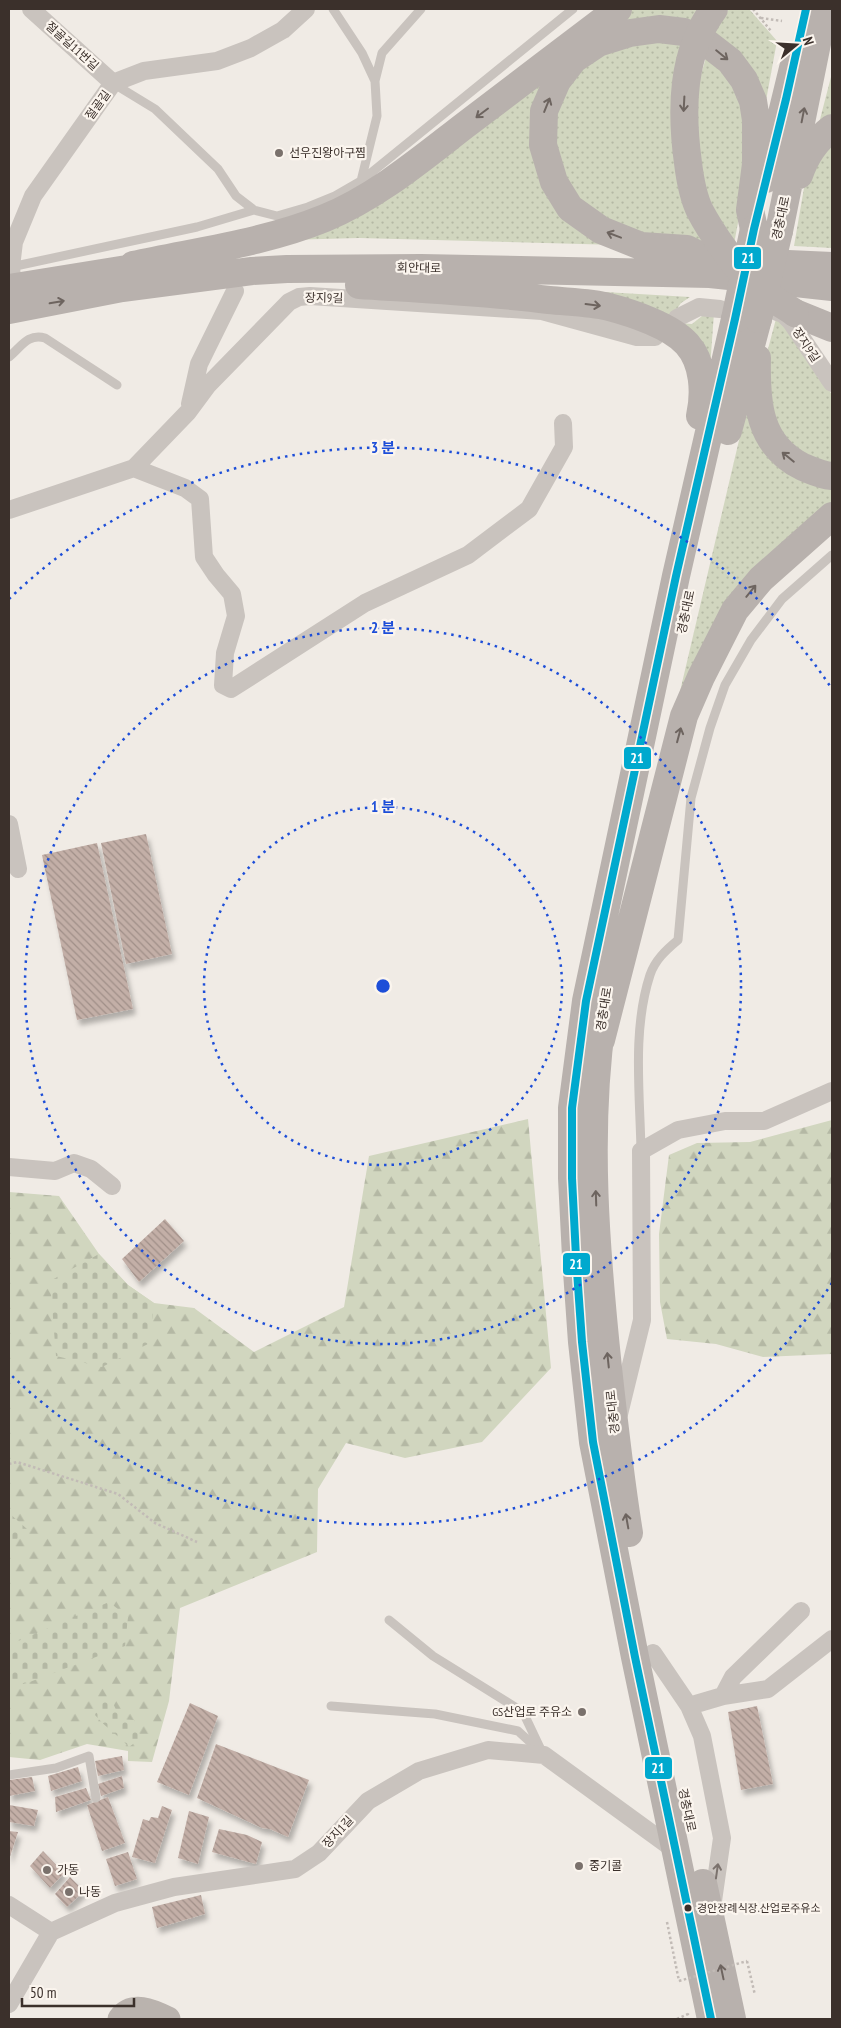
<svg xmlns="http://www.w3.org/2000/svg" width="841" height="2028" viewBox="0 0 841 2028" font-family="'PT Sans Narrow','Noto Sans KR',sans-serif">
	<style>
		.grass { fill: url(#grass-dots) }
		.forest { fill: url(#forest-firs) }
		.cemetery { fill: url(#cemetery-stones) }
		.building { fill: url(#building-back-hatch); filter: url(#shadow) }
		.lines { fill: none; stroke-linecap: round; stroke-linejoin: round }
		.path { stroke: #c2bbb6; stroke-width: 2.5; stroke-dasharray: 2.5 2.5; stroke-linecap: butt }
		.lane { stroke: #c9c3be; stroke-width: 9 }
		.street { stroke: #c9c3be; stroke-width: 18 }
		.secondary { stroke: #bab3ae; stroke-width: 25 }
		.primary { stroke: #b8b1ad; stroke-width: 28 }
		.path-bridge { stroke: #c2bbb6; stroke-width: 2.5; stroke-dasharray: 2.5 2.5; stroke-linecap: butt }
		.primary-bridge { stroke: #b8b1ad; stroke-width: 28 }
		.bus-1-casing { stroke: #fbf5ee; stroke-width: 11 }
		.bus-1 { stroke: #00a9ce; stroke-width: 8 }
		.oneway { stroke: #6d645f }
		.oneway2 { stroke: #7b726d }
		.ring { fill: none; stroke: #1d4ed8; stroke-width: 2.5; stroke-dasharray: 2.5 5 }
		.poi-dot { fill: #7a716c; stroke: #fbf5ee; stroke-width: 2 }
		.bus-dot { fill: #3b302b; stroke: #fbf5ee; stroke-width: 2 }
		.labels { text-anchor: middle; stroke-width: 4.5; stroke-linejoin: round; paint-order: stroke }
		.bus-label { font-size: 11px; fill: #3b302b; stroke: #fbf5ee; text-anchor: start }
		.street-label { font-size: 12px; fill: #3b302b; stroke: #fbf5ee }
		.poi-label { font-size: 12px; fill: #3b302b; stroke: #fbf5ee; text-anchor: start }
		.centre { fill: #1d4ed8; stroke: #fbf5ee; stroke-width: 2.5 }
		.ring-label { font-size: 15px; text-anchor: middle; font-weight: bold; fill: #1d4ed8; stroke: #fbf5ee; stroke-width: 4.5; stroke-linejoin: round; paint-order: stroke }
		.line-badge { stroke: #fbf5ee; stroke-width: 2 }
		.badge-label { font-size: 14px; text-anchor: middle; font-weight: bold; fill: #fff }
	</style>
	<defs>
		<pattern id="grass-dots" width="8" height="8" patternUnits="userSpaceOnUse" patternTransform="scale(1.25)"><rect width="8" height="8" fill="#d1d6bf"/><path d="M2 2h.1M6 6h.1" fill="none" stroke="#b4b8a4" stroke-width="1.8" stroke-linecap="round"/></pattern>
		<pattern id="forest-firs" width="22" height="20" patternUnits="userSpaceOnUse" patternTransform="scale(1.25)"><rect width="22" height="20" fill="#d1d6bf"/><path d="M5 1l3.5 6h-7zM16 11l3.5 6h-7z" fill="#b4b8a4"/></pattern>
		<pattern id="cemetery-stones" width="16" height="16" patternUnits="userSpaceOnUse" patternTransform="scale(1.25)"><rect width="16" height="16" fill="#d1d6bf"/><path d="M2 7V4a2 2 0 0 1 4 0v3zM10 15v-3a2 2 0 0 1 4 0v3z" fill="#b4b8a4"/></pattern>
		<pattern id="building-back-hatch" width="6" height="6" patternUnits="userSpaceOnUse" patternTransform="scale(1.25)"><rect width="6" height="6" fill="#c3afa7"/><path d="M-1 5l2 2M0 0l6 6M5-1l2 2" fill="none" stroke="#a08f88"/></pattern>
		<filter id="shadow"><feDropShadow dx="3" dy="5.5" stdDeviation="2.5" flood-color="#0004"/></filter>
	</defs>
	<rect width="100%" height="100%" fill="#f0ebe5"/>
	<path class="grass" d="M 629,9 L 705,9 L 693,29 L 622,25 L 537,104 L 542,171 L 618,245 L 359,238 L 286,240 Z
		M 729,9 L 749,9 L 777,41 L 765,106 L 710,37 Z
		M 646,35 L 685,43 L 707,243 L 616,230 L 593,216 L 560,176 L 553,107 L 586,58 Z
		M 707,54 L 749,106 L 749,164 L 734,244 L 724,229 L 707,194 L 699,157 L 697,88 Z
		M 832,73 L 832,117 L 818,127 Z
		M 832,135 L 832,248 L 794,246 L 805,182 Z
		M 519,287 L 690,297 L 681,303 L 674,313 L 679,323 L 692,324 L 707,312 L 714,313 L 708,395 L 696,340 Z
		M 777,315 L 785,320 L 832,395 L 832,467 L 806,464 L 773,428 L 763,368 Z
		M 748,402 L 832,482 L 832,504 L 758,568 L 662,768 Z"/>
	<path class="forest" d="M 528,1119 L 551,1368 L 482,1442 L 405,1458 L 346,1443 L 318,1489 L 317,1552 L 180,1608 L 169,1701 L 152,1762 L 128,1761 L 128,1751 L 87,1744 L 40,1760 L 9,1757 L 9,1192 L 59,1196 L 99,1254 L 128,1285 L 154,1303 L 194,1308 L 254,1352 L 344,1307 L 369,1156 Z
		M 832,1120 L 832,1354 L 763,1357 L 716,1344 L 667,1339 L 660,1302 L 659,1234 L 669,1155 L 697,1143 L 750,1142 Z"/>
	<path class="cemetery" d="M 99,1254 L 128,1285 L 154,1303 L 150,1343 L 102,1367 L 56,1356 L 50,1281 Z
		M 9,1513 L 27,1529 L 9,1547 Z
		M 109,1602 L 128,1617 L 125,1646 L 27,1683 L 9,1687 L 9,1645 Z
		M 101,1701 L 113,1703 L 120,1719 L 134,1720 L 141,1738 L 129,1747 C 118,1735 105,1727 95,1715 Z"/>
	<path class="building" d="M 146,834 L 172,954 L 126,964 L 101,843 Z
		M 97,843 L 133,1009 L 77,1020 L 42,855 Z
		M 165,1219 L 184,1241 L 139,1282 L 122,1259 Z
		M 190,1703 L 218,1716 L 189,1795 L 157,1782 Z
		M 757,1706 L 773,1784 L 741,1790 L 728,1712 Z
		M 216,1744 L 309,1780 L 288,1837 L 270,1829 L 262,1828 L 197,1798 Z
		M 122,1756 L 124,1770 L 98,1776 L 95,1761 Z
		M 78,1767 L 82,1781 L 51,1791 L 48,1776 Z
		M 122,1776 L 124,1788 L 101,1796 L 98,1784 Z
		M 32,1777 L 35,1791 L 9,1796 L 9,1780 Z
		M 86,1788 L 91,1800 L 56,1812 L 55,1797 Z
		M 108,1797 L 125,1843 L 102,1851 L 87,1805 Z
		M 9,1805 L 38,1810 L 34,1826 L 9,1822 Z
		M 162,1806 L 172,1810 L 155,1863 L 132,1857 L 143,1819 L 149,1821 L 151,1817 L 158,1818 Z
		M 189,1811 L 209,1817 L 198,1864 L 178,1858 Z
		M 219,1829 L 247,1835 L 262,1842 L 256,1864 L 212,1852 Z
		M 9,1831 L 18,1832 L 9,1860 Z
		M 43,1851 L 64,1873 L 50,1888 L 30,1866 Z
		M 128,1852 L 137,1879 L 115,1886 L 106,1859 Z
		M 70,1877 L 84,1891 L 67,1907 L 55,1894 Z
		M 201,1895 L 205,1914 L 157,1928 L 152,1907 Z"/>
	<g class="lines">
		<path class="path" d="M 753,9 L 771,31
			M 761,18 L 782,21
			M 9,1464 L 17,1462 L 118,1494 L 155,1523 L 197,1542
			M 667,1922 L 679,1981
			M 747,1961 L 755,1995
			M 677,2019 L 688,2014 L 687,2012"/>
		<path class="lane" d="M 333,9 L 362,53 L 375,81
			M 114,84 L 155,109 L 218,169 L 236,196 L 254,210 L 277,216 L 308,207 L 335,196 L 361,181 L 573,9
			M 361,181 L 377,116 L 375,81 L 382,53 L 421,9
			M 11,267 L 197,227 L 254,210
			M 9,357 C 21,347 28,333 45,338 L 117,385
			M 641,1151 C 640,1094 632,1030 650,975 C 655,960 666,950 678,940 L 691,798 L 710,728 L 725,685 L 751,640 L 782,599 L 832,555
			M 389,1620 L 433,1656 L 523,1712 L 541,1750
			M 331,1706 L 435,1714 L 518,1731 L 542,1753
			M 9,1775 L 56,1768 L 89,1756 L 96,1798"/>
		<path class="street" d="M 31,9 L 113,83
			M 13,288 L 11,267 L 14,242 L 33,196 L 113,83 L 144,71 L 217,61 L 251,48 L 283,30 L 306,9
			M 777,312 L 783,314 L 791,322 L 832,383
			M 677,318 L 699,307 L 720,309
			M 190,404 L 199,364 L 235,291
			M 134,468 L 185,488 L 200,499 L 204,557 L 216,575 L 232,594 L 236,616 L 225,653 L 223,685 L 231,689 L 365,603 L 468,555 L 529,509 L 564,447 L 563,423
			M 9,510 L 134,468 L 188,412 L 208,385 L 289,302 L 299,297 L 310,296 L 542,311 L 637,337 L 655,337
			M 9,824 L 18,869
			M 9,1167 L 55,1171 L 74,1163 L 91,1169 L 112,1186
			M 619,1414 L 642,1320 L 641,1151 L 678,1130 L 725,1121 L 764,1121 L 832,1091
			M 653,1653 L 689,1706 L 702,1736 L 722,1838 L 713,1901
			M 723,1696 L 768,1689 L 832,1639
			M 689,1706 L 723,1696 L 733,1677 L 801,1611
			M 9,1905 L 51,1932
			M 9,2004 L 51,1932 L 115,1903 L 174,1887 L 295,1869 L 319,1853 L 368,1801 L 419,1771 L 488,1750 L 544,1755 L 676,1851"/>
		<path class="secondary" d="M 120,2019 C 132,2002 152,2011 168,2019"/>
		<path class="primary" d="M 799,175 C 805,157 816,140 832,128
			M 766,179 L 795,60
			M 779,231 L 824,9
			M 711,261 L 687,249 L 641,246 L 601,230 L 570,208 L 554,182 L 543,145 L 544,111 L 557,81 L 574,59 L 598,43 L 630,33 L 659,29 L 684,32 L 708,44 L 730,61 L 744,80 L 753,101 L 756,120 L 756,164 L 750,210 L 754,229
			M 766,263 L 832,266
			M 133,265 C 197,251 264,243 325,218 C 376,197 420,160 464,126 C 515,87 567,48 618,9
			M 359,285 C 422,289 486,292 549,300 C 568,302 590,302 609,307 C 632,313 671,326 687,344 C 704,363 705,393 700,416
			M 9,288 L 152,265
			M 9,310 L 122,288 L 252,271 L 287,269 L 421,268 L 710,274 L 832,287
			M 795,313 L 832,328
			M 757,358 C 756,402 758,445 803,467 C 813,471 821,475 832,476
			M 728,431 L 758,319
			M 602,1021 C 586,1135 596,1253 608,1368 C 614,1423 620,1478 629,1533
			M 601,1040 L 684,716 L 701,677 L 735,610 L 761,579 L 832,516
			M 703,1883 L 732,2019
			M 711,2019 L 635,1657 L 593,1442 L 582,1342 L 576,1257 L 572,1178 L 572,1108 L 586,1001 L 676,576 L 735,319"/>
		<path class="path-bridge" d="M 679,1981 L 747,1961"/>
		<path class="primary-bridge" d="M 714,9 C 681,53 681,111 688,163 C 690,179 693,197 700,211 C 711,232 737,270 754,285 C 766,296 782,304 795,313
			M 735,319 L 754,229
			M 758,319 L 779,231"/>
		<g class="bus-1-casing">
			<path id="bus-1" d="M 711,2019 L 635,1657 L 593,1442 L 582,1342 L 576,1257 L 572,1178 L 572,1108 L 586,1001 L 676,576 L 735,319 L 754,229 L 786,99 L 806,9"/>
		</g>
		<use href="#bus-1" class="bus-1"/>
	</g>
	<defs><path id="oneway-shaft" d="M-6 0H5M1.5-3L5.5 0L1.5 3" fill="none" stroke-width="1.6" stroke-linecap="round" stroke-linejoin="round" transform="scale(1.25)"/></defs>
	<g class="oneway">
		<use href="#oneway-shaft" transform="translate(722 55) rotate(39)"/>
		<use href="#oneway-shaft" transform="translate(684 104) rotate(93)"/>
		<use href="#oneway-shaft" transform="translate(547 105) rotate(-68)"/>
		<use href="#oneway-shaft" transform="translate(482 113) rotate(143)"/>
		<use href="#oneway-shaft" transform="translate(803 115) rotate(-79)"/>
		<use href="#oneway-shaft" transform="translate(614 235) rotate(-159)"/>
		<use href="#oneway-shaft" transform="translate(57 302) rotate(-10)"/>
		<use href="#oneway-shaft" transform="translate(593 305) rotate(7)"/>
		<use href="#oneway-shaft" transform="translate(788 457) rotate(-141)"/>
		<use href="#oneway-shaft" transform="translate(751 591) rotate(-51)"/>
		<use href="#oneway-shaft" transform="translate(679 735) rotate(-75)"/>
		<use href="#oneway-shaft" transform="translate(596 1198) rotate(-92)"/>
		<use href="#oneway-shaft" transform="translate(608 1360) rotate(-96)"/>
		<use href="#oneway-shaft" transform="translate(627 1521) rotate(-100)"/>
		<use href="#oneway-shaft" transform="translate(722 1972) rotate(-102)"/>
	</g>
	<use class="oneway2" href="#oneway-shaft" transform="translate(717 1871) rotate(-82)"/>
	<g class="ring">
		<circle cx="383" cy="986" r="179"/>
		<circle cx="383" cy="986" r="358"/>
		<path d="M832 1283A538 538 0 0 1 9 1373M9 599A538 538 0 0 1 832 689"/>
	</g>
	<g class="poi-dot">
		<circle cx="279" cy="153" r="5"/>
		<circle cx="582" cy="1712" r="5"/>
		<circle cx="579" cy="1866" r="5"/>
		<circle cx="47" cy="1870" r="5"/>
		<circle cx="69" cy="1892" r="5"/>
	</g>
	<circle class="bus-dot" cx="688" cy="1908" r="4.5"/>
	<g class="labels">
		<g class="bus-label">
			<text x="697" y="1912">경안장례식장.산업로주유소</text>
		</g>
		<g class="street-label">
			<text transform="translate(72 46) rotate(42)" y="4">절골길11번길</text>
			<text transform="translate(98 105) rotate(-54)" y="4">절골길</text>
			<text transform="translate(781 218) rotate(-78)" y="4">경충대로</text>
			<text transform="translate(419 268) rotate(1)" y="4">회안대로</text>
			<text transform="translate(324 298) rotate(1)" y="4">장지9길</text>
			<text transform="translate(806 345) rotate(56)" y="4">장지9길</text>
			<text transform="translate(686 612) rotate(-78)" y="4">경충대로</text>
			<text transform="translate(604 1009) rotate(-81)" y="4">경충대로</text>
			<text transform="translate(613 1412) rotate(-96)" y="4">경충대로</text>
			<text transform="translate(687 1810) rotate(78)" y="4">경충대로</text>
			<text transform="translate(338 1832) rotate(-47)" y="4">장지1길</text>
		</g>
		<g class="poi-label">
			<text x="289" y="157">선우진왕아구찜</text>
			<text x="572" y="1716" text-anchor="end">GS산업로 주유소</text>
			<text x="589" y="1870">중기콜</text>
			<text x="57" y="1874">가동</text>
			<text x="79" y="1896">나동</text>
		</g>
	</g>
	<circle cx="383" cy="986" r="8" class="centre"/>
	<g class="ring-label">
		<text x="383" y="453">3 분</text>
		<text x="383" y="633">2 분</text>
		<text x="383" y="812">1 분</text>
	</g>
	<g class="line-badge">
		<rect x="733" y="246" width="29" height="24" rx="5" fill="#00a9ce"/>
		<rect x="623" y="746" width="29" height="24" rx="5" fill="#00a9ce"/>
		<rect x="562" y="1252" width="29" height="24" rx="5" fill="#00a9ce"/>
		<rect x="644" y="1756" width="29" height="24" rx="5" fill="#00a9ce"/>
	</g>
	<g class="badge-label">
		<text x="748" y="263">21</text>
		<text x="637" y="763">21</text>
		<text x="576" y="1269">21</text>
		<text x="658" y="1773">21</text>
	</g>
	<rect width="841" height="2028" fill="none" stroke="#3b302b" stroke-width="20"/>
	<g transform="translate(796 45) rotate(72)" stroke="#fbf5ee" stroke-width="4" paint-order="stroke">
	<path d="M0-4L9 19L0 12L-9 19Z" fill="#3b302b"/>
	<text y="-8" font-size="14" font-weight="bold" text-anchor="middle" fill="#3b302b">N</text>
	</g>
	<path d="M22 1998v8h112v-8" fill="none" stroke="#3b302b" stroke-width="2.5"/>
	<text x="30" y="1998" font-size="15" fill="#3b302b" stroke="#fbf5ee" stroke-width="4" paint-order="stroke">50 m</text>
</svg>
